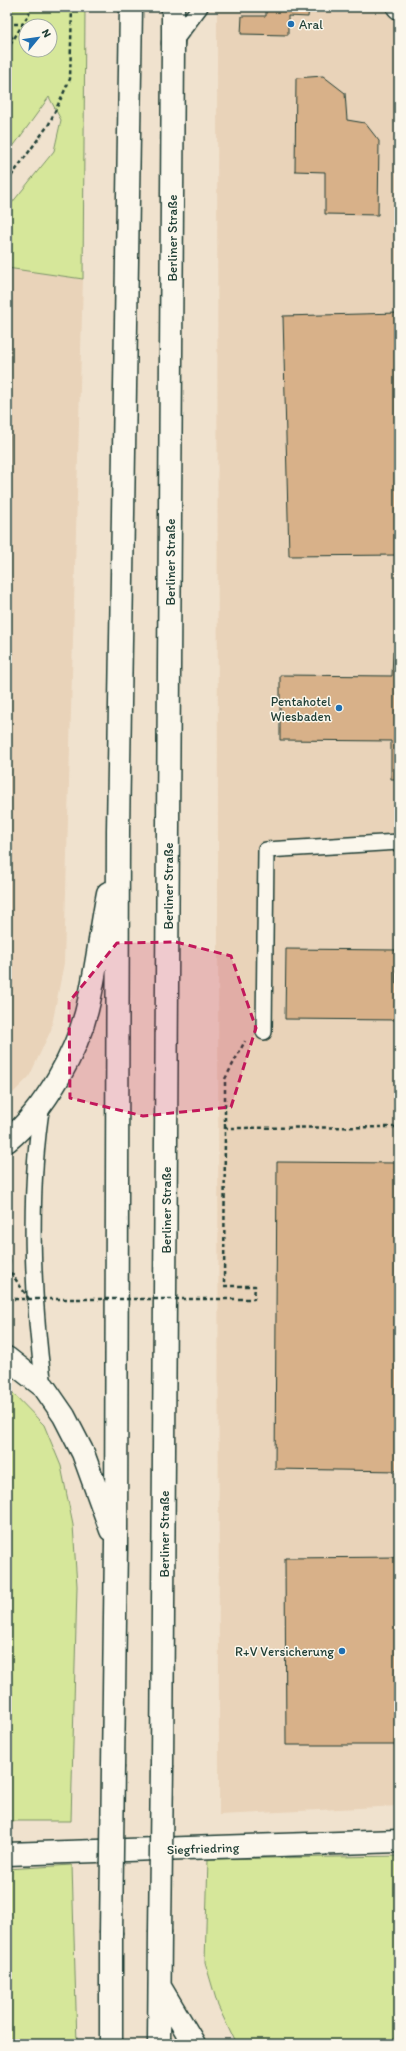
<svg xmlns="http://www.w3.org/2000/svg" width="406" height="2051" viewBox="0 0 406 2051" font-family="Itim,sans-serif">
	<style>
		.built { fill: #e9d3b9 }
		.green { fill: #d6e79a; stroke: #7a9267; fill-rule: evenodd }
		.building { fill: #d8b189; stroke: #1f3d34 }
		.lines { fill: none; stroke-linecap: round; stroke-linejoin: round }
		.service-casing { stroke: #1f3d34; stroke-width: 18 }
		.minor-casing { stroke: #1f3d34; stroke-width: 25 }
		.primary-casing { stroke: #1f3d34; stroke-width: 25 }
		.trunk-casing { stroke: #1f3d34; stroke-width: 25 }
		.path { stroke: #1f3d34; stroke-width: 2.5; stroke-dasharray: 4 3; stroke-linecap: butt }
		.service { stroke: #fbf7ec; stroke-width: 15 }
		.minor { stroke: #fbf7ec; stroke-width: 22 }
		.primary { stroke: #fbf7ec; stroke-width: 22 }
		.trunk { stroke: #fbf7ec; stroke-width: 22 }
		.trunk-bridge-casing { stroke: #1f3d34; stroke-width: 25; stroke-linecap: butt }
		.path-bridge { stroke: #1f3d34; stroke-width: 2.5; stroke-dasharray: 4 3; stroke-linecap: butt }
		.trunk-bridge { stroke: #fbf7ec; stroke-width: 22 }
		.marked { fill: #c2185b; fill-opacity: 0.2; stroke: #c2185b; stroke-width: 3; stroke-dasharray: 8 5; stroke-linejoin: round }
		.poi-dot { fill: #1f6fb2; stroke: #fbf7ec; stroke-width: 1.5 }
		.labels { text-anchor: middle; stroke-width: 3; stroke-linejoin: round; paint-order: stroke }
		.poi-label { font-size: 13px; fill: #1f3d34; stroke: #fbf7ec; text-anchor: end }
		.street-label { font-size: 13px; fill: #1f3d34; stroke: #fbf7ec }
	</style>
	<rect width="100%" height="100%" fill="#f0e2ce"/>
	<filter id="ink" filterUnits="userSpaceOnUse"><feTurbulence type="fractalNoise" baseFrequency=".025" numOctaves="2"/><feDisplacementMap in="SourceGraphic" scale="8" xChannelSelector="R" yChannelSelector="G"/><feConvolveMatrix kernelMatrix="1 2 1 2 8 2 1 2 1" color-interpolation-filters="sRGB"/></filter>
	<g filter="url(#ink)">
		<path class="built" d="M 217,7 L 399,7 L 399,1806 L 219,1815 Z
			M 7,268 L 83,279 L 64,963 L 51,1030 L 29,1077 L 7,1099 Z"/>
		<path class="green" d="M 7,7 L 85,7 L 83,279 L 7,268 L 7,209 L 54,151 L 61,120 L 49,97 L 7,155 ZM 26,26 L 50,26 L 50,50 L 26,50 Z
			M 7,1387 L 44,1425 L 61,1466 L 73,1525 L 77,1586 L 71,1821 L 7,1821 Z
			M 399,1856 L 399,2044 L 236,2044 L 218,2006 L 205,1962 L 208,1859 Z
			M 72,1865 L 77,2044 L 7,2044 L 7,1869 Z"/>
		<path class="building" d="M 266,7 L 309,7 L 308,17 L 288,16 L 288,35 L 241,34 L 242,16 L 266,16 Z
			M 323,76 L 345,93 L 347,120 L 365,123 L 379,141 L 378,215 L 325,214 L 325,172 L 295,171 L 296,78 Z
			M 7,302 L 10,302 L 9,600 L 7,600 Z
			M 399,313 L 399,555 L 289,556 L 283,316 Z
			M 393,652 L 399,652 L 399,779 L 391,779 L 391,741 L 280,740 L 280,675 L 392,676 Z
			M 396,855 L 399,855 L 399,984 L 396,984 Z
			M 286,949 L 396,950 L 396,984 L 399,984 L 399,1020 L 285,1019 Z
			M 277,1162 L 399,1163 L 399,1471 L 275,1469 Z
			M 399,1557 L 399,1745 L 286,1745 L 285,1558 Z"/>
		<g class="lines">
			<g class="service-casing">
				<path id="service" d="M 173,43 L 200,7
					M 264,1032 L 266,850 L 399,842
					M 42,1104 C 28,1193 32,1297 44,1387"/>
			</g>
			<g class="minor-casing">
				<path id="minor" d="M 398,7 L 399,8"/>
			</g>
			<g class="primary-casing">
				<path id="primary" d="M 173,43 L 173,7
					M 7,1854 L 399,1841"/>
			</g>
			<g class="trunk-casing">
				<path id="trunk" d="M 7,1141 C 45,1110 79,1050 89,1001 C 97,966 101,929 108,893
					M 7,1358 L 44,1387 L 64,1416 L 83,1453 L 111,1530
					M 162,1765 L 173,43
					M 113,1766 L 116,1544 L 118,831 L 131,7
					M 111,1934 L 111,2044
					M 160,1987 L 194,2044
					M 159,2044 L 160,1933"/>
			</g>
			<path class="path" d="M 7,24 L 23,24
				M 7,29 L 13,40
				M 7,50 L 30,12
				M 7,182 L 49,124 L 70,79 L 72,7
				M 225,1128 L 225,1079 L 245,1041
				M 7,1271 L 10,1260
				M 231,1299 L 254,1299 L 255,1286 L 224,1286 L 225,1128 L 399,1127"/>
			<use href="#service" class="service"/>
			<use href="#minor" class="minor"/>
			<use href="#primary" class="primary"/>
			<use href="#trunk" class="trunk"/>
			<g class="trunk-bridge-casing">
				<path id="trunk-bridge" d="M 160,1933 L 162,1765
					M 111,1934 L 113,1766"/>
			</g>
			<path class="path-bridge" d="M 7,1267 L 29,1299
				M 7,1299 L 231,1299"/>
			<use href="#trunk-bridge" class="trunk-bridge"/>
		</g>
	</g>
	<path class="marked" d="M 176,942 L 231,956 L 256,1028 L 231,1107 L 143,1116 L 70,1098 L 69,1002 L 117,943 Z"/>
	<g class="poi-dot">
		<circle cx="291" cy="24" r="4"/>
		<circle cx="339" cy="708" r="4"/>
		<circle cx="342" cy="1651" r="4"/>
	</g>
	<g class="labels">
		<g class="poi-label">
			<text x="299" y="29" text-anchor="start">Aral</text>
			<text x="331" y="706">Pentahotel<tspan x="331" dy="15">Wiesbaden</tspan></text>
			<text x="334" y="1656">R+V Versicherung</text>
		</g>
		<g class="street-label">
			<text transform="translate(172 238) rotate(-90)" y="5">Berliner Straße</text>
			<text transform="translate(170 562) rotate(-90)" y="5">Berliner Straße</text>
			<text transform="translate(168 886) rotate(-90)" y="5">Berliner Straße</text>
			<text transform="translate(166 1210) rotate(-90)" y="5">Berliner Straße</text>
			<text transform="translate(164 1534) rotate(-90)" y="5">Berliner Straße</text>
			<text transform="translate(203 1848) rotate(-2)" y="5">Siegfriedring</text>
		</g>
	</g>
	<rect width="406" height="2051" fill="none" stroke="#fbf7ec" stroke-width="24"/>
	<rect x="12" y="12" width="382" height="2027" fill="none" stroke="#1f3d34" stroke-width="1.5" filter="url(#ink)"/>
	<g transform="translate(38 38) rotate(61)"><circle r="19" fill="#fbf7ec" stroke="#a3ada2"/>
	<path d="M0-3L7 15L0 10L-7 15Z" fill="#1f6fb2"/>
	<text y="-6" font-size="11" font-weight="bold" text-anchor="middle" fill="#1f3d34">N</text>
	</g>
</svg>
